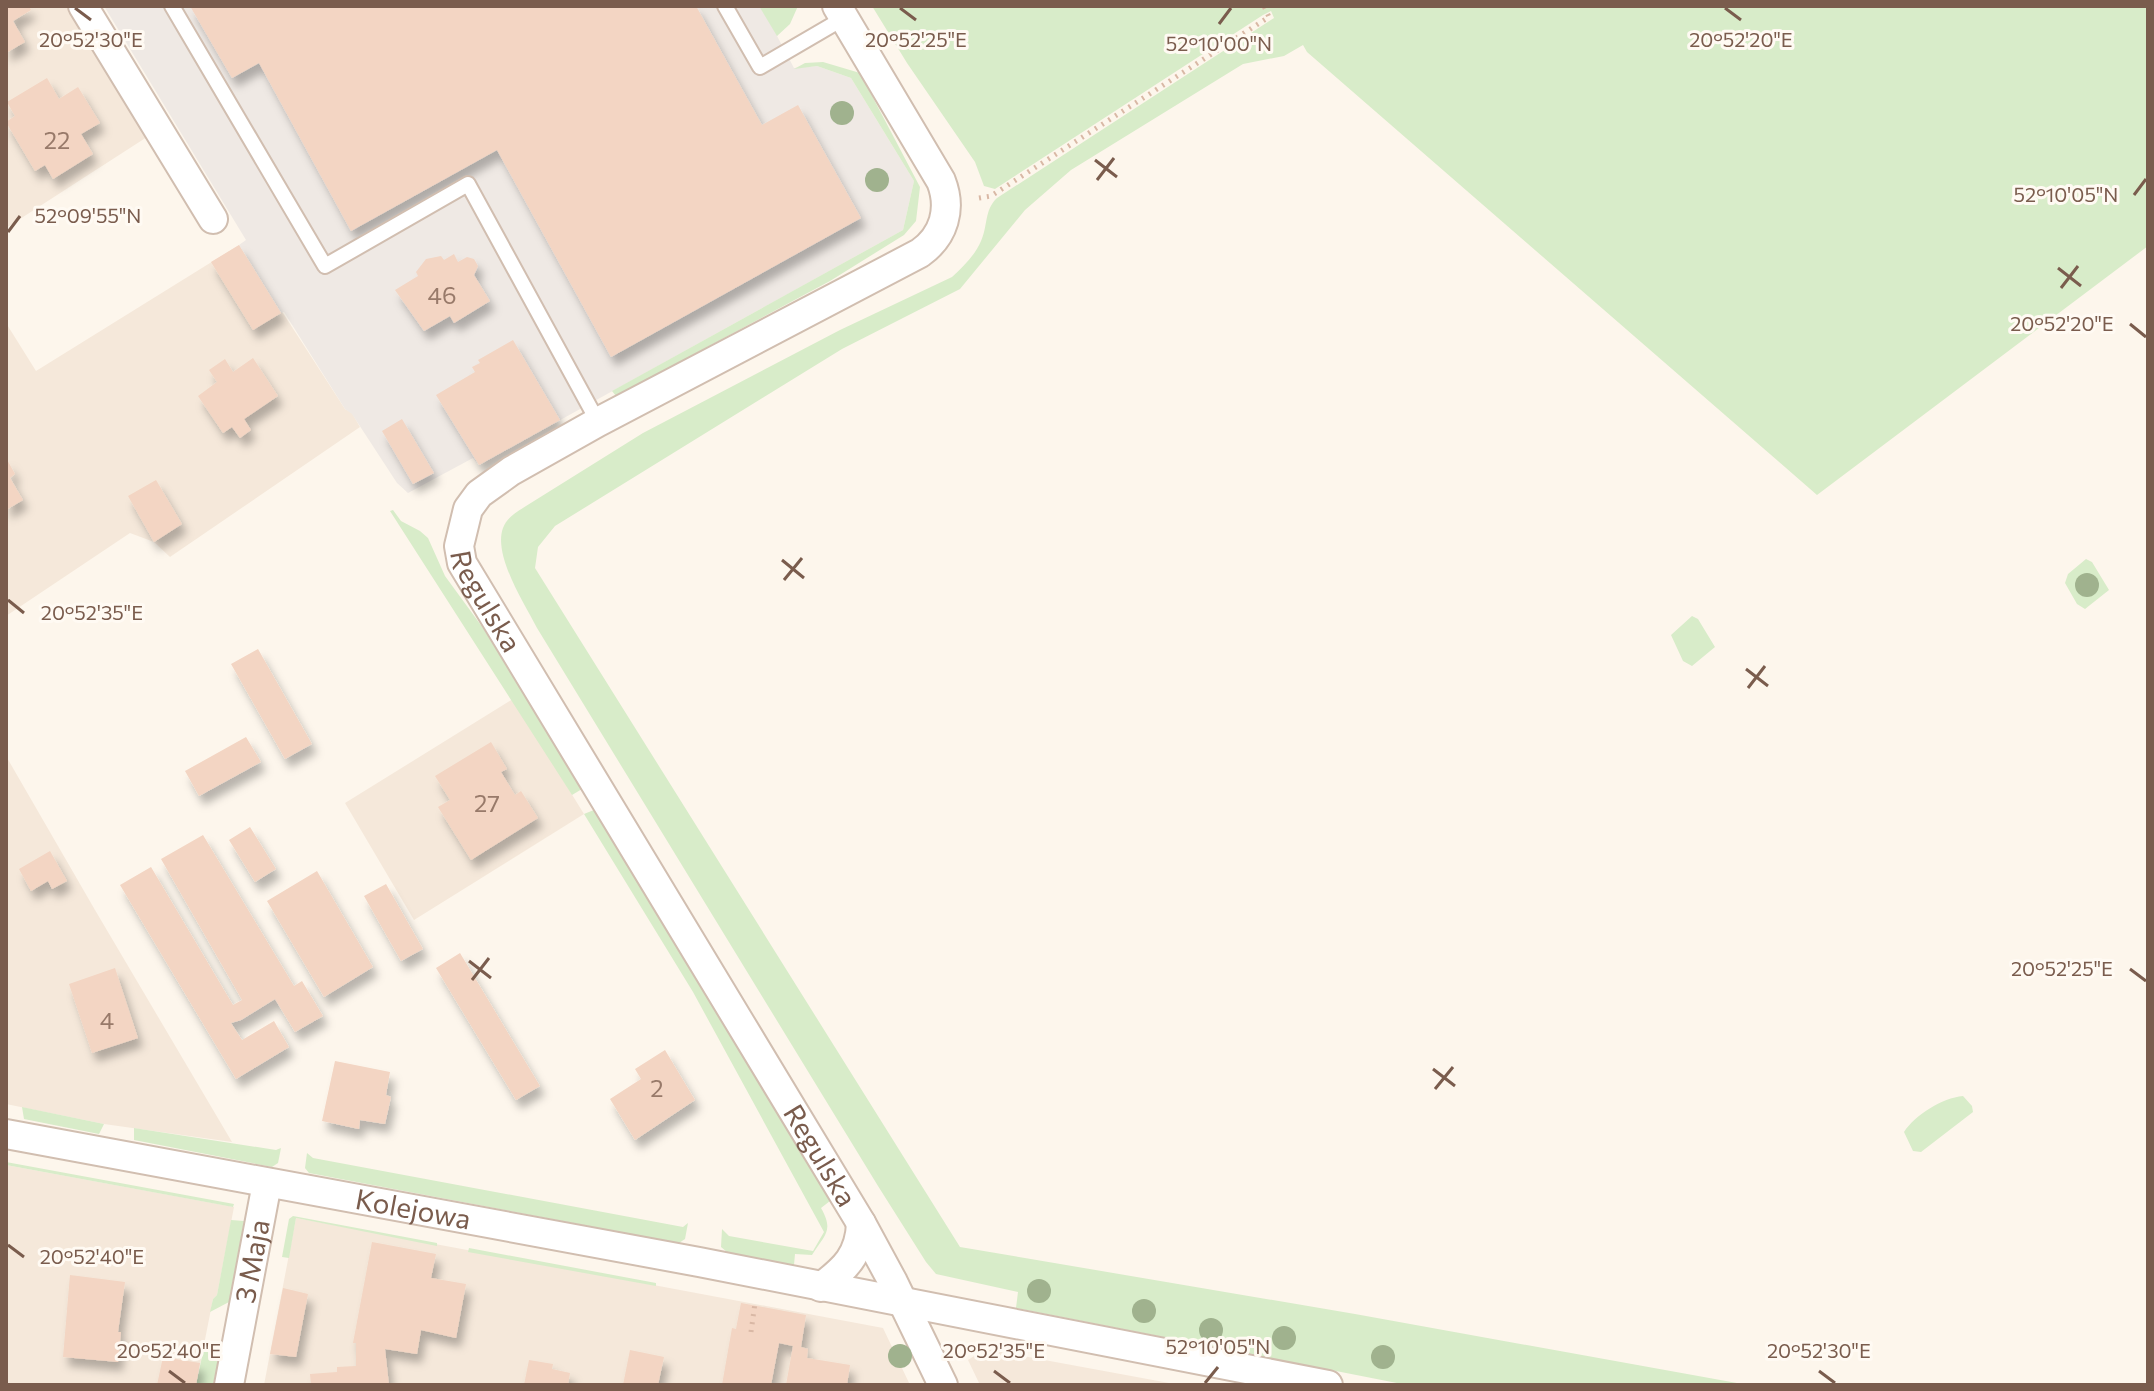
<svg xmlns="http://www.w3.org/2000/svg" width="2154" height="1391" viewBox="0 0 2154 1391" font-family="Commissioner,sans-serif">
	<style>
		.residential { fill: #f5e8da }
		.industrial { fill: #efe9e4 }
		.green { fill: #d8ecc9 }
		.building { fill: #f3d5c3; filter: url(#shadow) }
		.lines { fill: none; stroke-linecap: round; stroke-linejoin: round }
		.service-casing { stroke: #d1beb0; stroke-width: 18 }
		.minor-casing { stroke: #d1beb0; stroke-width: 32 }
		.path { stroke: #d9b8a5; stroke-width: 5; stroke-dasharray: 2 6; stroke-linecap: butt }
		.service { stroke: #fff; stroke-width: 14 }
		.minor { stroke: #fff; stroke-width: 28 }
		.tree { fill: #a0b28e }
		.ticks { fill: none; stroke: #7a5c4d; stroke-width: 3 }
		.labels { text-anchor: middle; stroke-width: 6; stroke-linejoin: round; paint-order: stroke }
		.number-label { font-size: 24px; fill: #987a6a }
		.street-label { font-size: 28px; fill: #7a5c4d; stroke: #fffaf3 }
		.ticks-label { font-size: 20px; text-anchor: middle; fill: #7a5c4d; stroke: #fffaf3; stroke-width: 6; stroke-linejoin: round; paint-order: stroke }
	</style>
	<defs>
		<filter id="shadow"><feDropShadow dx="5" dy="9" stdDeviation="4" flood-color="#0004"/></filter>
	</defs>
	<rect width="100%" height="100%" fill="#fdf6ec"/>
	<path class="residential" d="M 6,6 L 67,6 L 147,137 L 6,228 Z
		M 239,245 L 345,409 L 352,413 L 360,427 L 170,557 L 154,542 L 130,533 L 6,616 L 6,323 L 36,371 Z
		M 513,699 L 584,814 L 414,920 L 345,803 Z
		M 6,756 L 95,910 L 232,1142 L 104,1124 L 6,1104 Z
		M 6,1165 L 234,1207 L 217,1295 L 213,1299 L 196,1385 L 6,1385 Z
		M 296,1218 L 883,1328 L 910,1385 L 264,1385 Z
		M 985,1349 L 1180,1385 L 980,1385 L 968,1360 Z"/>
	<path class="industrial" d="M 104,6 L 791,6 L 777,36 L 794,68 L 817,66 L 851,78 L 914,181 L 903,230 L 479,465 L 473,458 L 408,493 L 397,483 L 352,414 L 345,409 L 284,312 L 281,313 L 239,245 L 246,240 Z"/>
	<path class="green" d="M 759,6 L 798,6 L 790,24 L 777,36 Z
		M 872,6 L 2148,6 L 2148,246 L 1817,495 L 1307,52 L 1303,45 L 1284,56 L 1243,64 L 1071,170 L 1025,210 L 960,289 L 842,349 L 555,526 L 538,547 L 535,568 L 960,1247 L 1355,1314 L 1748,1385 L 1407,1385 L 1016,1308 L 1018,1292 L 936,1274 L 926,1262 L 878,1186 L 537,628 C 524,603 493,555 503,528 C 507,517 517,512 526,506 L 643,433 L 840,330 L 952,277 C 964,266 975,255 981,241 C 988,226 984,210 997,198 L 1274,18 L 1271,11 L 1263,15 L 995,189 L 984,186 L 975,162 L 907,63 Z
		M 823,62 L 860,73 L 920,187 L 916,221 L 904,235 L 830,281 L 616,396 L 612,391 L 903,230 L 914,181 L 851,78 L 817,66 L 794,69 L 805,63 Z
		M 393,510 L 401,521 L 420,531 L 428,538 L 445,576 L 483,628 L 582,789 L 572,795 L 390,511 Z
		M 2086,559 L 2092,562 L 2109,590 L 2085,609 L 2077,604 L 2065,583 L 2068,574 Z
		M 1692,616 L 1698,619 L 1715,647 L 1692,666 L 1683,661 L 1671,635 Z
		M 594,810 L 830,1201 L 821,1208 C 834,1231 825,1234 812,1255 L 795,1254 L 794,1265 L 727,1252 L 721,1247 L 722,1229 L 729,1236 L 813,1251 L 824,1232 L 693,992 L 584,814 Z
		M 1963,1096 L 1972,1106 L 1973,1112 L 1921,1152 L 1913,1151 L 1904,1132 C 1915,1115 1942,1098 1963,1096 Z
		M 22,1107 L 104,1124 L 99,1134 L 24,1119 Z
		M 134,1128 L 276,1150 L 281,1148 L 278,1163 L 272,1167 L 134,1140 Z
		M 307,1153 L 313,1158 L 683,1227 L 688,1223 L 685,1239 L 679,1243 L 309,1173 L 305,1168 Z
		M 6,1162 L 234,1204 L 233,1207 L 6,1165 Z
		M 293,1216 L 437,1243 L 437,1246 L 296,1218 L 289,1258 L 282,1257 L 289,1219 Z
		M 231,1220 L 244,1221 L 229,1302 L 210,1312 L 213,1299 L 217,1295 Z
		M 469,1248 L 656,1283 L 656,1286 L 468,1252 Z
		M 204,1347 L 219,1356 L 213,1385 L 196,1385 Z"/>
	<path class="building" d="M 6,6 L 29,6 L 31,10 L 13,21 L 25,42 L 6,53 Z
		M 190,6 L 696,6 L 762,125 L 798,105 L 861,218 L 611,357 L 497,150 L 351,231 L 259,63 L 232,78 Z
		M 47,78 L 59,99 L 78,87 L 100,123 L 81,134 L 93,154 L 53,179 L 45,165 L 35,171 L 6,122 L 15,116 L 7,102 Z
		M 239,245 L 281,313 L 253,330 L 211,262 Z
		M 454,254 L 458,262 L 467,257 L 474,259 L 478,266 L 474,275 L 490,301 L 454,323 L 450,316 L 424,331 L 395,290 L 418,276 L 416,272 L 426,259 L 441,256 L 444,260 Z
		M 513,340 L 560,420 L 479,465 L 436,395 L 475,372 L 472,367 L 480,363 L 478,360 Z
		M 253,358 L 278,396 L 244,419 L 251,430 L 240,438 L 232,427 L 223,433 L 198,396 L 217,382 L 209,370 L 225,359 L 233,372 Z
		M 402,419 L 434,473 L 413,484 L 382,431 Z
		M 6,458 L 15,474 L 10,478 L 23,500 L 6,510 Z
		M 156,480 L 182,524 L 154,542 L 128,496 Z
		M 258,649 L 312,744 L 285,759 L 231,664 Z
		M 246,737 L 261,762 L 199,796 L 185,771 Z
		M 491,742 L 507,769 L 501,772 L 515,795 L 521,791 L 538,818 L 471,860 L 438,807 L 450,800 L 435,776 Z
		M 250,827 L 276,869 L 255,882 L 229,840 Z
		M 203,835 L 294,986 L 302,981 L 323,1016 L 295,1032 L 275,999 L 241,1020 L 231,1023 L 242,1040 L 274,1021 L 289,1047 L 236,1079 L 120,885 L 151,867 L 233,1005 L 242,1000 L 161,859 Z
		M 50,851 L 67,881 L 52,889 L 48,881 L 31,891 L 19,869 Z
		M 317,871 L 373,967 L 324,997 L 267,901 Z
		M 386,884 L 423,949 L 401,961 L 364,896 Z
		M 460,953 L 540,1086 L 516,1100 L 436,968 Z
		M 115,968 L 138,1038 L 92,1053 L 69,984 Z
		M 665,1050 L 695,1100 L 635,1140 L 610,1099 L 641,1079 L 635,1069 Z
		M 335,1061 L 390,1072 L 386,1095 L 391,1097 L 385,1124 L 360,1120 L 359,1129 L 322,1121 Z
		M 372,1242 L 436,1254 L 431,1278 L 466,1284 L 456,1338 L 421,1330 L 417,1354 L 385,1349 L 389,1385 L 311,1385 L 310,1374 L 337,1372 L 337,1367 L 356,1366 L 356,1343 L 353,1343 Z
		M 70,1275 L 125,1282 L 118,1332 L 121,1332 L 118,1362 L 63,1357 Z
		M 283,1288 L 308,1294 L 296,1357 L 270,1354 Z
		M 741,1303 L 806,1315 L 801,1347 L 808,1349 L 807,1358 L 850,1365 L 847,1385 L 786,1385 L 793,1346 L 779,1343 L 771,1385 L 722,1385 L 732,1328 L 736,1329 Z
		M 630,1350 L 664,1357 L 658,1385 L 623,1385 Z
		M 163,1357 L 200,1363 L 196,1385 L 157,1385 Z
		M 529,1360 L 553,1364 L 552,1369 L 570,1373 L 568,1385 L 524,1385 Z"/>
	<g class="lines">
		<g class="service-casing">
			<path id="service" d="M 172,6 L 325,266 L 468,184 L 598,422
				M 725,6 L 760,67 L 844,18"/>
		</g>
		<g class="minor-casing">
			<g id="minor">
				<path d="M 83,6 L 213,219"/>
				<path id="s1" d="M 837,6 L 941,181 C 952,209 944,236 920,253 L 598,422 L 511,471 L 479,494 L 468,509 L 459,546 L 462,563 L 861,1223 L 893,1282 L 943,1385"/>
				<path id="s2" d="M 6,1134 L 699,1262 L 1328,1385"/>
				<path d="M 821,1287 C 845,1269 860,1255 861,1223"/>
				<path id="s3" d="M 229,1385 L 267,1183"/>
			</g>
		</g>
		<path class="path" d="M 979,198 L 991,196 L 1269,17 L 1264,6
			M 751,1332 L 755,1303"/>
		<use href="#service" class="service"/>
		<use href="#minor" class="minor"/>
	</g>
	<g class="tree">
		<circle cx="842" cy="113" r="12"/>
		<circle cx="877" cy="180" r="12"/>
		<circle cx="2087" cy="585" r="12"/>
		<circle cx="1039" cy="1291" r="12"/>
		<circle cx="1144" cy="1311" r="12"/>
		<circle cx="1211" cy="1330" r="12"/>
		<circle cx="1284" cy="1338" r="12"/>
		<circle cx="900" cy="1356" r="12"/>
		<circle cx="1383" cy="1357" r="12"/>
	</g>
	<path class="ticks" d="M 75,8 L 91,20M 900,8 L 916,20M 1725,8 L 1741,20M 1219,24 L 1231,8M 1095,160 L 1117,177M 1097,180 L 1114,158M 2134,195 L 2146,179M 8,232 L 20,216M 2058,268 L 2081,286M 2061,288 L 2078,266M 2130,324 L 2146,337M 782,560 L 804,578M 784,580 L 802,558M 8,600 L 24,613M 1746,669 L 1768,686M 1748,688 L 1765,666M 469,961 L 491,978M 2130,969 L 2146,981M 472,980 L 489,958M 1433,1069 L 1455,1086M 1435,1089 L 1453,1067M 8,1245 L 24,1257M 169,1371 L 185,1383M 994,1371 L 1010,1383M 1819,1371 L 1835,1383M 1205,1383 L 1218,1367"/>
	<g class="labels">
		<g class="number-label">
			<text x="57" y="149">22</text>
			<text x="442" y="304">46</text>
			<text x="487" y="812">27</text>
			<text x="107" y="1029">4</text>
			<text x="657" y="1097">2</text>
		</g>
		<g class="street-label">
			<text dy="10" stroke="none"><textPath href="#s1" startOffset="906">Regulska</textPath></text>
			<text dy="10" stroke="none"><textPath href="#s1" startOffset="1554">Regulska</textPath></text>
			<text dy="10" stroke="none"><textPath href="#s2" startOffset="414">Kolejowa</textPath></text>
			<text dy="10" stroke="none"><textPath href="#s3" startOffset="126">3 Maja</textPath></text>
		</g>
	</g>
	<g class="ticks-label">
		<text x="91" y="47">20°52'30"E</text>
		<text x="916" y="47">20°52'25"E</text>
		<text x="1741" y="47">20°52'20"E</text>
		<text x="1219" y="51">52°10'00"N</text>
		<text x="2066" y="202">52°10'05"N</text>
		<text x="88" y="223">52°09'55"N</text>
		<text x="2062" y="331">20°52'20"E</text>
		<text x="92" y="620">20°52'35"E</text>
		<text x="2062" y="976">20°52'25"E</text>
		<text x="92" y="1264">20°52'40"E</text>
		<text x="1218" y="1354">52°10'05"N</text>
		<text x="169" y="1358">20°52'40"E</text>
		<text x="994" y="1358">20°52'35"E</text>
		<text x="1819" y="1358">20°52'30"E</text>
	</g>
	<rect width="2154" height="1391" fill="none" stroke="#7a5c4d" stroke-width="16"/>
</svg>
